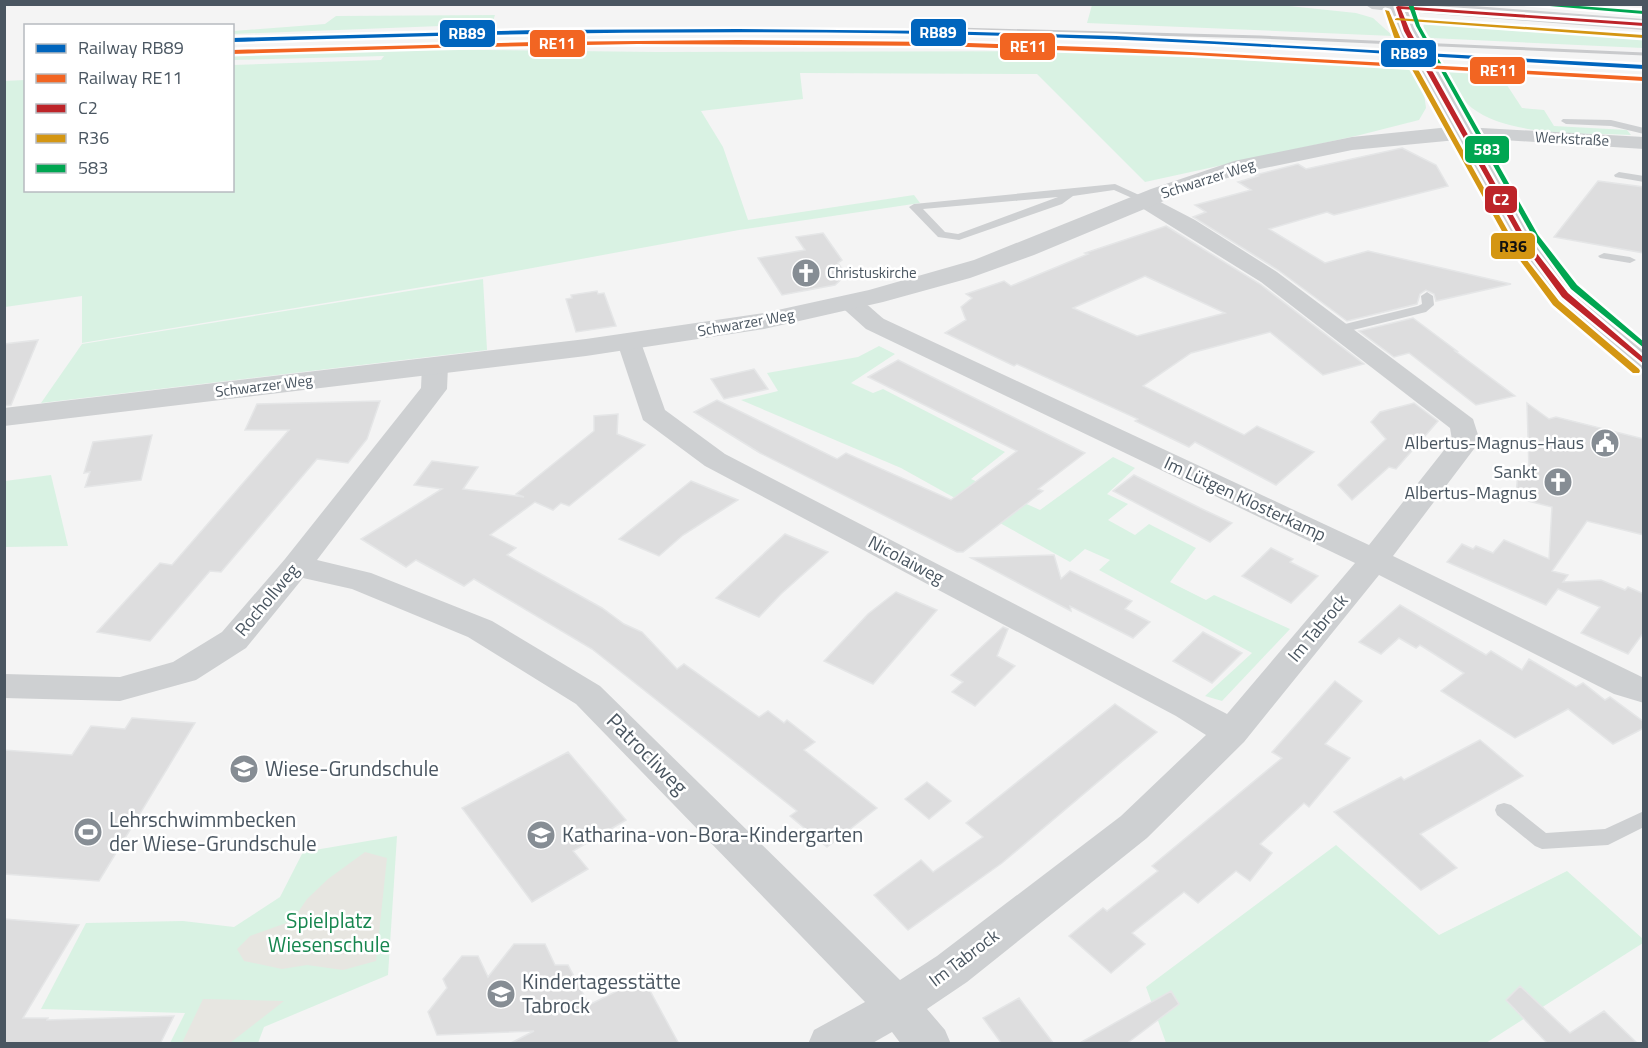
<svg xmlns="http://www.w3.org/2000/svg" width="1648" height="1048" viewBox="0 0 1648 1048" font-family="'Titillium Web',sans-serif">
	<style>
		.green { fill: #d9f2e3 }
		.sand { fill: #e7e6e1 }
		.building { fill: #ddddde; stroke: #e5e6e7; stroke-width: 1.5; fill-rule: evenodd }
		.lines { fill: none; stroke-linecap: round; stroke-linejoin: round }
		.service { fill: #ced0d2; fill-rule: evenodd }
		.minor { fill: #ced0d2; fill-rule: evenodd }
		.tertiary { fill: #ced0d2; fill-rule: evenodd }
		.rail { stroke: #c9cacc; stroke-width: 3 }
		.bus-1-casing { stroke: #fff; stroke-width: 5 }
		.bus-2-casing { stroke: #fff; stroke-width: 5 }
		.bus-3-casing { stroke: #fff; stroke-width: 5 }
		.bus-1 { fill: #bd2429; fill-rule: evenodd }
		.bus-2 { fill: #d49613; fill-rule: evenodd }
		.bus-3 { fill: #00a651; fill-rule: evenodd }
		.rail-1-casing { stroke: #fff; stroke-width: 5 }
		.rail-2-casing { stroke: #fff; stroke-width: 5 }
		.rail-1 { fill: #0065bd; fill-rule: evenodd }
		.rail-2 { fill: #f26522; fill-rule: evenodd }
		.labels { text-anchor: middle; stroke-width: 5; stroke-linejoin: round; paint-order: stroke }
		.far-street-label { font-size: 15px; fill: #4a5661; stroke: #fff }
		.far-poi-label { font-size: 15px; fill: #4a5661; stroke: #fff; text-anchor: start }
		.poi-label { font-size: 18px; fill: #4a5661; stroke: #fff; text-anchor: end }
		.street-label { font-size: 18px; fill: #4a5661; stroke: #fff }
		.near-street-label { font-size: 21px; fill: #4a5661; stroke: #fff }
		.near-poi-label { font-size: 21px; fill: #4a5661; stroke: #fff; text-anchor: start }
		.near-park-label { font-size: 21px; fill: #17864f; stroke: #fff }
		.line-badge { stroke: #fff; stroke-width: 2 }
		.badge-label { font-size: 16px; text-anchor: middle; font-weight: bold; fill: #fff }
		.pale-badge-label { font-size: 16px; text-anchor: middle; font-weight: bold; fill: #111 }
	</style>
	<rect width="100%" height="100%" fill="#f4f4f4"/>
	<path class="green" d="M 1092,5 L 1269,4 L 1356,13 L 1373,18 L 1393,36 L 1087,23 Z
		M 495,15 L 492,24 L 233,34 L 233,31 L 325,24 L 336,16 Z
		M 1428,20 L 1643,35 L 1643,48 L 1431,38 L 1423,32 L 1424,23 Z
		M 388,49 L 656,52 L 1082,51 L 1411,69 L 1424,93 L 1426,108 L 1419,120 L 1360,135 L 1145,182 L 1037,74 L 800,73 L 803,99 L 701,111 L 723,147 L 748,220 L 914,195 L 920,203 L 739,230 L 483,277 L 82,343 L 82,296 L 5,307 L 4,81 L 25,80 L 26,190 L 232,190 L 233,65 L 381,60 L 384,56 L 233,60 L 233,56 Z
		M 1445,70 L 1499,73 L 1522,108 L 1544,110 L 1554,126 L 1627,130 L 1631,135 C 1585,133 1510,137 1472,108 C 1460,98 1452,83 1445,70 Z
		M 483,279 L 487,350 L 41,403 L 82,344 Z
		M 879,346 L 895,354 L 851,383 L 873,393 L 883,389 L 1005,452 L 971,479 L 1040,510 L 1113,457 L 1135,468 L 1107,494 L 1128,504 L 1108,520 L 1135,535 L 1149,524 L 1196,548 L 1170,582 L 1206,600 L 1214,595 L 1290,629 L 1222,701 L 1205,696 L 1252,653 L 1099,570 L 1110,560 L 1085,549 L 1070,562 L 901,468 L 741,400 L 778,391 L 767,373 L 858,357 Z
		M 51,475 L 68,546 L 5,547 L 5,481 Z
		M 397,836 L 388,975 L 264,1027 L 258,1043 L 170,1043 L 185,1013 L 41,1009 L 86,923 L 183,921 L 234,927 L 280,897 L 303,852 Z
		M 1336,845 L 1439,935 L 1567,871 L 1643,939 L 1643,943 L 1486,1043 L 1166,1043 L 1146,987 Z"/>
	<path class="sand" d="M 365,852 L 387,858 L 376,961 L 343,970 L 307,965 L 282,969 L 244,961 L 237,949 L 250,936 L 292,921 L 307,899 L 328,879 Z
		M 203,999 L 284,1001 L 230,1043 L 182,1043 Z"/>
	<path class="building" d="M 1402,148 L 1436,165 L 1448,186 L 1334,215 L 1327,212 L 1269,229 L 1325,263 L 1368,251 L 1511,284 L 1436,301 L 1434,294 L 1426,290 L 1420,294 L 1417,304 L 1347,321 L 1278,270 L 1193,217 L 1206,212 L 1195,205 L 1251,190 L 1238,182 L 1258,176 L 1255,175 L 1298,164 L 1306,169 Z
		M 1598,181 L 1644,187 L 1644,253 L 1554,237 Z
		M 1166,226 L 1260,284 L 1364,364 L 1323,375 L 1270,332 L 1191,353 L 1143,386 L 1244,435 L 1257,426 L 1314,452 L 1276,485 L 1195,442 L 1189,447 L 1135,421 L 1138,419 L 1017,364 L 1014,366 L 945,333 L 966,320 L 961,307 L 972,298 L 966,294 L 1004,281 L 1011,286 L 1088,254 L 1085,253 ZM 1145,276 L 1225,313 L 1137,336 L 1073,308 Z
		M 823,233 L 842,260 L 838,263 L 846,275 L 835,285 L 782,295 L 758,258 L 805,250 L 796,237 Z
		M 597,291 L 598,294 L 604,293 L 616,326 L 576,332 L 566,299 L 572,298 L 571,295 Z
		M 1413,318 L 1457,351 L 1455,351 L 1515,396 L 1476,405 L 1409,353 L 1394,357 L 1359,331 Z
		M 38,340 L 11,405 L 4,406 L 4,344 Z
		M 898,360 L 1085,453 L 1038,489 L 1043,491 L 963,552 L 957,552 L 760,453 L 694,412 L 717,400 L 837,459 L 846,453 L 951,500 L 1017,451 L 868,377 Z
		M 754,369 L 768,389 L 724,399 L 711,379 Z
		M 380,401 L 367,439 L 348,463 L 317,459 L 221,572 L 210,571 L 150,641 L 97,632 L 160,563 L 172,565 L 289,430 L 245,430 L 257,404 Z
		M 1414,403 L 1438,421 L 1396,469 L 1389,467 L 1352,500 L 1338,485 L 1386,439 L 1371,422 L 1380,412 Z
		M 1527,403 L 1549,419 L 1556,417 L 1644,439 L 1644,535 L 1587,521 L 1552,571 L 1568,575 L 1563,582 L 1601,580 L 1625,590 L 1628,587 L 1644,594 L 1644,632 L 1628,654 L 1581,633 L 1600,607 L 1558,589 L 1546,605 L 1447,562 L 1462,544 L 1473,549 L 1476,546 L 1493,553 L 1504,540 L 1549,559 L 1552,507 L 1516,498 L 1518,469 L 1529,472 Z
		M 618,414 L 617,434 L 645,445 L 569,506 L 561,503 L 553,510 L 535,502 L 490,535 L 516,548 L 507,555 L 602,608 L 624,624 L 642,632 L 677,669 L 684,664 L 759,717 L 768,711 L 784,723 L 787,720 L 815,742 L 804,750 L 877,808 L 827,847 L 790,816 L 797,811 L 592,649 L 474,579 L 464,586 L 416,560 L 406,567 L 361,539 L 442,489 L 414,485 L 432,461 L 478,467 L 463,489 L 524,497 L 516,494 L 594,431 L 594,416 Z
		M 152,435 L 141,480 L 85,487 L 90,472 L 84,473 L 93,442 Z
		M 1134,475 L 1200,508 L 1232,523 L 1210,542 L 1113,491 Z
		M 691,481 L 738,500 L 683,535 L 659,556 L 619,539 Z
		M 785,534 L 828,552 L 781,594 L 759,617 L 716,598 Z
		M 1271,548 L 1293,559 L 1290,562 L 1318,576 L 1291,603 L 1242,576 Z
		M 1054,555 L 1061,579 L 1070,571 L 1132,601 L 1125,609 L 1150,622 L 1133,638 L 1070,606 L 1071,611 L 971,558 Z
		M 896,592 L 937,610 L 873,684 L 824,661 L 868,614 Z
		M 1400,605 L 1486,655 L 1491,651 L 1522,670 L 1529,659 L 1576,687 L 1583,683 L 1605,700 L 1610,697 L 1644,722 L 1644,728 L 1613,744 L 1568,709 L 1515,738 L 1441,691 L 1464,673 L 1420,645 L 1416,648 L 1399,638 L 1381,654 L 1359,642 Z
		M 1003,627 L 1008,629 L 997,656 L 1015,666 L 975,706 L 952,692 L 963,682 L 951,675 Z
		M 1203,632 L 1242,653 L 1212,683 L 1173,661 Z
		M 1335,681 L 1362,701 L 1325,744 L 1350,758 L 1309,807 L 1304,803 L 1260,844 L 1272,853 L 1250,881 L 1236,871 L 1198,903 L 1184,892 L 1132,933 L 1145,944 L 1111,973 L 1069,936 L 1103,908 L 1107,911 L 1158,871 L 1152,866 L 1282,758 L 1272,752 Z
		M 1115,704 L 1157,732 L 1002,863 L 908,930 L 874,895 L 921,860 L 933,872 L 983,837 L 966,823 Z
		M 132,718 L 195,723 L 99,881 L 4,874 L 4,750 L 72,755 L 91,726 L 125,729 Z
		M 1480,740 L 1523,776 L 1420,834 L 1457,868 L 1421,890 L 1334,812 L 1401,777 L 1404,780 Z
		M 568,752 L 626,820 L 573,851 L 588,869 L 532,902 L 462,808 Z
		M 927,782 L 951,801 L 929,819 L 905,799 Z
		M 4,919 L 79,925 L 23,1018 L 48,1018 L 47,1020 L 174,1016 L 160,1044 L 4,1044 Z
		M 514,944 L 545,944 L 555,965 L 568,965 L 589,1005 L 643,978 L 679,1044 L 509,1044 L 534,1031 L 437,1035 L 428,1012 L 447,988 L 443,979 L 462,956 L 478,956 L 488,977 Z
		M 1520,986 L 1570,1033 L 1604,1011 L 1638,1044 L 1548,1044 L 1506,1000 Z
		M 1171,991 L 1179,1004 L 1126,1044 L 1078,1044 Z
		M 1019,998 L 1054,1044 L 1002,1044 L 983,1018 Z"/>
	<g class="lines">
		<path class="service" d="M 1563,119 L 1611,120 L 1644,128 L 1644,134 L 1611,126 L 1566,124 L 1561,121 Z
			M 1619,172 L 1644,176 L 1644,182 L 1615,177 L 1614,175 Z
			M 1115,184 L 1150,200 L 1141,202 L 1114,190 L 1073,196 L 1062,204 L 959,240 L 938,237 L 909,207 L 914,204 ZM 1058,197 L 958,234 L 945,232 L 923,209 Z
			M 1604,253 L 1630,257 L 1636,260 L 1630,263 L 1600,258 L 1598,256 Z
			M 1427,292 L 1433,296 L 1434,305 L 1426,312 L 1341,333 L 1335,329 L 1337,326 L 1418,306 L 1422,304 L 1421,296 Z
			M 1504,803 L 1511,805 L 1546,833 L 1605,829 L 1644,811 L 1644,827 L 1608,845 L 1542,849 L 1535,846 L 1497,815 L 1495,810 L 1497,805 Z"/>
		<path class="minor" d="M 1464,127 L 1644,137 L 1644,149 L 1457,137 L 1454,133 Z
			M 1145,194 L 1195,220 L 1277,272 L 1473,419 L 1480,441 L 1393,556 L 1644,678 L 1644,703 L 1614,694 L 1379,575 L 1244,742 L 1147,838 L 967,982 L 927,1009 L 945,1030 L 951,1044 L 901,1044 L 892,1032 L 871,1044 L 808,1044 L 814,1030 L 865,1002 L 576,704 L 468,637 L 352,589 L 303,578 L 246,648 L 196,680 L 120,701 L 4,698 L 4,674 L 120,677 L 173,662 L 222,632 L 285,559 L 421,388 L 422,366 L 426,361 L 435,358 L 444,361 L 448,366 L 447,389 L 317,560 L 371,573 L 492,621 L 600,686 L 900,980 L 937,956 L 1121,816 L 1206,735 L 1176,716 L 705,466 L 643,420 L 617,342 L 621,337 L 630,334 L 639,337 L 665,410 L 725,454 L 1227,714 L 1355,563 L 866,329 L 837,303 L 840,298 C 859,293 870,308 884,319 L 1369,545 L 1452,440 L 1450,428 L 1261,282 L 1137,205 L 1134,200 L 1137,195 Z"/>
		<path class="tertiary" d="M 1364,4 L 1448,4 L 1644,19 L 1644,30 L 1409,12 L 1416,31 L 1536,241 L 1574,289 L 1644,347 L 1644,370 L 1634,368 L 1556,301 L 1513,243 L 1457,140 L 1352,150 L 1250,171 L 1195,188 L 1034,255 L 970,278 L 883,302 L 764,329 L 586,356 L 4,426 L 4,408 L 586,339 L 764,313 L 869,290 L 974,260 L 1151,189 L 1234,161 L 1352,137 L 1450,127 L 1398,31 L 1390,11 L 1372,9 Z"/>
		<path class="rail" d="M 956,29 L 1261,37 L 1644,54"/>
		<g class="bus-1-casing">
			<path id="bus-1" d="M 1398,6 L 1644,23 L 1644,26 L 1401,9 L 1410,31 L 1528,242 L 1568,293 L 1644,358 L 1644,364 L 1562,297 L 1523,244 L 1404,31 L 1396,7 Z"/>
		</g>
		<g class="bus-2-casing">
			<path id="bus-2" d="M 1385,10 L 1389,11 L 1400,37 L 1518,249 L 1559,301 L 1639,369 L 1640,371 L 1639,373 L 1633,373 L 1553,305 L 1513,251 L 1394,37 Z
				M 1397,18 L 1643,35 L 1644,38 L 1395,20 L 1395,19 Z"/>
		</g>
		<g class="bus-3-casing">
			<path id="bus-3" d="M 1408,4 L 1413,4 L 1420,26 L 1538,235 L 1577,285 L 1644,342 L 1644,348 L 1571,289 L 1533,237 L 1416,26 Z
				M 1526,4 L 1553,4 L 1644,11 L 1644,14 Z"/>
		</g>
		<use href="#bus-1" class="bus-1"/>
		<use href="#bus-2" class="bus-2"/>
		<use href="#bus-3" class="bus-3"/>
		<g class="rail-1-casing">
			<path id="rail-1" d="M 738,29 L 940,31 L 1116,36 L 1644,65 L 1644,69 C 1443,58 1242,43 1041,37 C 772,28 502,33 232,42 L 232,38 L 536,30 Z"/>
		</g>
		<g class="rail-2-casing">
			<path id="rail-2" d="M 738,40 L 940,42 L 1116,48 L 1643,77 L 1644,81 L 1192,55 L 940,46 L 637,44 L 434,48 L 232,54 L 232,50 L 536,42 Z"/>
		</g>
		<use href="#rail-1" class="rail-1"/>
		<use href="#rail-2" class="rail-2"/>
	</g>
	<defs>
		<g id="church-disc" transform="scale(1.5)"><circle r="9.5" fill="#868d94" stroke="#fff"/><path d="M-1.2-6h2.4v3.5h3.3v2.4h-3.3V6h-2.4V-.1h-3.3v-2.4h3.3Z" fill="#fff"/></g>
		<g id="civic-disc" transform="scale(1.5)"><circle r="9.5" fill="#868d94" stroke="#fff"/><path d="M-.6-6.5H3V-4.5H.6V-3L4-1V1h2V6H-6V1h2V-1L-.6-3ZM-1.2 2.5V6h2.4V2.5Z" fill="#fff"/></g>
		<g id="school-disc" transform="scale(1.5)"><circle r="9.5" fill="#868d94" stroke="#fff"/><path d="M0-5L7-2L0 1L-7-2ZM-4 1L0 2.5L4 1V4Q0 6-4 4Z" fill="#fff"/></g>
		<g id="stadium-disc" transform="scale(1.5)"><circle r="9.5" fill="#868d94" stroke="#fff"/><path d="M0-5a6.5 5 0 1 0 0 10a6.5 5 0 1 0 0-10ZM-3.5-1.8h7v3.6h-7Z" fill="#fff"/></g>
	</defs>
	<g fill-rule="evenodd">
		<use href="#church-disc" x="806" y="273"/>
		<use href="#civic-disc" x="1605" y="443"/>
		<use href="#church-disc" x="1558" y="482"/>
		<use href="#school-disc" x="244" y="769"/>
		<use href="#stadium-disc" x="88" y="832"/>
		<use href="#school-disc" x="541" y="835"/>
		<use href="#school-disc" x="501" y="994"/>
	</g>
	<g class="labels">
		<g class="far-street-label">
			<text transform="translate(1572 139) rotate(3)" y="5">Werkstraße</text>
			<text transform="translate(1208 179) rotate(-18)" y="5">Schwarzer Weg</text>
			<text transform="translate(746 323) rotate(-10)" y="5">Schwarzer Weg</text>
			<text transform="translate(264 386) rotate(-7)" y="5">Schwarzer Weg</text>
		</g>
		<g class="far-poi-label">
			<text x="827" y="278">Christuskirche</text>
		</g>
		<g class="poi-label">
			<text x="1584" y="449">Albertus-Magnus-Haus</text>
			<text x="1537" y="478">Sankt<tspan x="1537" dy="21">Albertus-Magnus</tspan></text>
		</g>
		<g class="street-label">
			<text transform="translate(1245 499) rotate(25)" y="6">Im Lütgen Klosterkamp</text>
			<text transform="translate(906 560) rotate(28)" y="6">Nicolaiweg</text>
			<text transform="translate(267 600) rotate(-50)" y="6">Rochollweg</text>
			<text transform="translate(1318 628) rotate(-50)" y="6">Im Tabrock</text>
			<text transform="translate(964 958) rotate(-37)" y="6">Im Tabrock</text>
		</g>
		<g class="near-street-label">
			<text transform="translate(647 754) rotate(45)" y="7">Patrocliweg</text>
		</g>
		<g class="near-poi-label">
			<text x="265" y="776">Wiese-Grundschule</text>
			<text x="109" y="827">Lehrschwimmbecken<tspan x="109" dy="24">der Wiese-Grundschule</tspan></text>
			<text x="562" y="842">Katharina-von-Bora-Kindergarten</text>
			<text x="522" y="989">Kindertagesstätte<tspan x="522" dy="24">Tabrock</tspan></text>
		</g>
		<g class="near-park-label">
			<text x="329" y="928">Spielplatz<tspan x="329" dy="24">Wiesenschule</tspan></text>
		</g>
	</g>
	<g class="line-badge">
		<rect x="910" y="18" width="57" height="29" rx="6" fill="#0065bd"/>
		<rect x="439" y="19" width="57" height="29" rx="6" fill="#0065bd"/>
		<rect x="529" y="29" width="57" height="29" rx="6" fill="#f26522"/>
		<rect x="999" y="32" width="57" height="29" rx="6" fill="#f26522"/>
		<rect x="1380" y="39" width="57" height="29" rx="6" fill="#0065bd"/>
		<rect x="1469" y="56" width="57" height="29" rx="6" fill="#f26522"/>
		<rect x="1464" y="135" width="46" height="29" rx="6" fill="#00a651"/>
		<rect x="1484" y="185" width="34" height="29" rx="6" fill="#bd2429"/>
		<rect x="1490" y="232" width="46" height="28" rx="6" fill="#d49613"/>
	</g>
	<g class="badge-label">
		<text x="938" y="38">RB89</text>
		<text x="467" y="39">RB89</text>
		<text x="557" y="49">RE11</text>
		<text x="1028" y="52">RE11</text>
		<text x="1409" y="59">RB89</text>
		<text x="1498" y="76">RE11</text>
		<text x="1487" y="155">583</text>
		<text x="1501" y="205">C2</text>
	</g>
	<g class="pale-badge-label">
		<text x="1513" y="252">R36</text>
	</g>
	<rect width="1648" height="1048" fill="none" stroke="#4a5661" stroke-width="12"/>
	<rect x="24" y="24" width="210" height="168" fill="#ffffff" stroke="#b7bbc0" stroke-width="1.5"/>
	<rect x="36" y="44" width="30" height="9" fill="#0065bd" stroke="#b7bbc0" stroke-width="1.5"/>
	<text x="78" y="54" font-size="18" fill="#4a5661">Railway RB89</text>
	<rect x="36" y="74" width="30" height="9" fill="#f26522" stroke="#b7bbc0" stroke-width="1.5"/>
	<text x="78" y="84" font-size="18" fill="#4a5661">Railway RE11</text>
	<rect x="36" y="104" width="30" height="9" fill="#bd2429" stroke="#b7bbc0" stroke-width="1.5"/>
	<text x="78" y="114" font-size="18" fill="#4a5661">C2</text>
	<rect x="36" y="134" width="30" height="9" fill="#d49613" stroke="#b7bbc0" stroke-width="1.5"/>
	<text x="78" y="144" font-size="18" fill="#4a5661">R36</text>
	<rect x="36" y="164" width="30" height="9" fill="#00a651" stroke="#b7bbc0" stroke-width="1.5"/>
	<text x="78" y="174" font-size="18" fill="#4a5661">583</text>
</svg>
